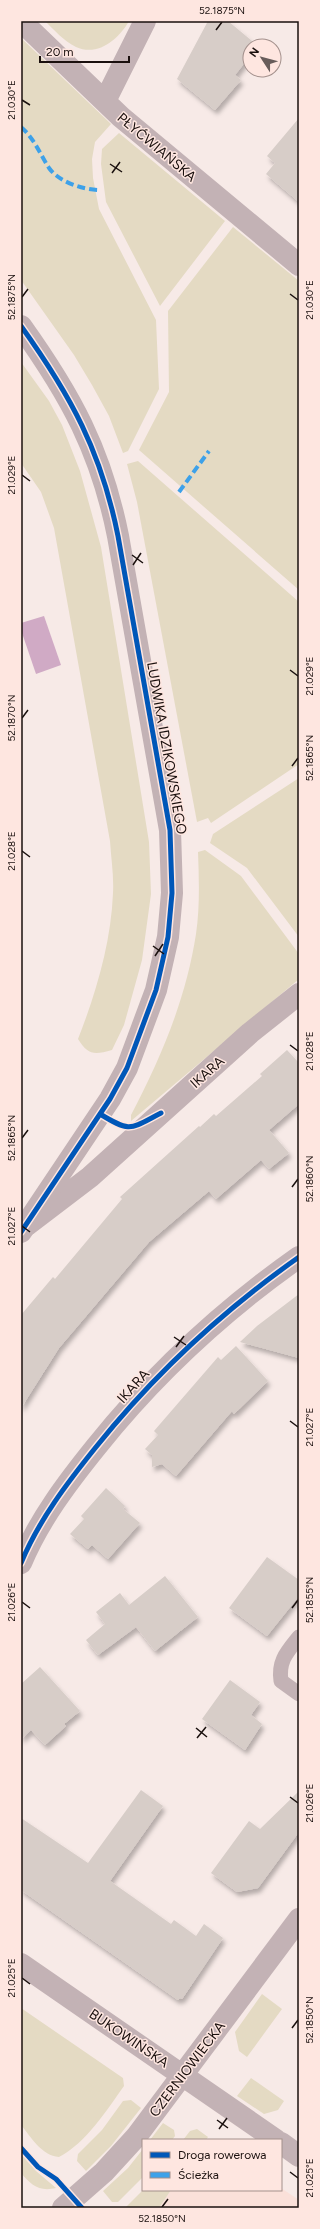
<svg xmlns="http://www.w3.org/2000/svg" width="320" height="2229" viewBox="0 0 320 2229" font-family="Figtree,sans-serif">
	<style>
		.built { fill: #fae0d9 }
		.green { fill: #e4dac3 }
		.water { fill: #d0aac5 }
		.building { fill: #d7cdc8; filter: url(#shadow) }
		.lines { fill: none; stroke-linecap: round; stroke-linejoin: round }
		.service { stroke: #c3b2b5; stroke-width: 15 }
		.minor { stroke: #c3b2b5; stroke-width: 22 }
		.tertiary { stroke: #c3b2b5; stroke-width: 22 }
		.quiet { stroke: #3da1e9; stroke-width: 4; stroke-dasharray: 8 4; stroke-linecap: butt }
		.cycleway-casing { stroke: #fee6e0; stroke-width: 8 }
		.cycleway { stroke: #0057b8; stroke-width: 5 }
		.ticks { fill: none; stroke: #1a100e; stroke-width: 1.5 }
		.labels { text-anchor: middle; stroke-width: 3; stroke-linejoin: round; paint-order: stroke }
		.street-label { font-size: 14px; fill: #1a100e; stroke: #fee6e0 }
		.neatline { fill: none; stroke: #1a100e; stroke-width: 1.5 }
		.ticks-label { font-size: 10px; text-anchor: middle; fill: #1a100e }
	</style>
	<defs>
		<filter id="shadow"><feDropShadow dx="2.5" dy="4.5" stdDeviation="2" flood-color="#0004"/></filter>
	</defs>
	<rect width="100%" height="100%" fill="#f7eae7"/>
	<path class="built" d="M 281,2188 L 299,2200 L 299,2208 L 159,2208 L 171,2190 L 281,2190 Z"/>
	<path class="green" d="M 45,21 L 129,21 C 119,39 98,57 76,47 C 64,41 54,30 45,21 Z
		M 21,38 L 111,124 L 95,142 L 92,159 L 93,178 L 99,209 L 156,320 L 159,389 L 128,451 L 123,453 L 109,416 L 92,385 L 74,355 L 21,280 Z
		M 119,133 L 225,221 L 160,306 L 106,202 L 101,164 L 102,149 Z
		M 233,227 L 299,281 L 299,590 L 139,450 L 169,392 L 168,311 Z
		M 21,362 L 49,401 L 62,425 L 80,471 L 101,547 L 149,842 L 151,894 L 142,960 L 124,1025 L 112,1050 C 94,1055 88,1055 78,1039 C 96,993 111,943 113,893 C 114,876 111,858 110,841 L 54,528 L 41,492 L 21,463 Z
		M 138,461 L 299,602 L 299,764 L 211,823 L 208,818 L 197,822 L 137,502 L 127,464 Z
		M 299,778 L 299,937 L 247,868 L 210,843 L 213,834 Z
		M 205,850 L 241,876 L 299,954 L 299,979 L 131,1121 L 131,1115 C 161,1058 186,999 196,934 C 200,907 199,879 198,852 Z
		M 262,1994 L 282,2009 L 247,2057 L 239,2051 L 235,2032 Z
		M 21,2008 L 123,2078 L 124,2086 C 107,2110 86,2143 59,2157 C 42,2156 31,2137 21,2125 Z
		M 251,2078 L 284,2101 L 278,2110 L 264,2114 L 237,2096 Z
		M 131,2100 L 141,2108 L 111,2146 L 86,2171 L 77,2161 L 78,2154 L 102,2130 L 123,2101 Z
		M 163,2123 L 174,2130 L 175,2136 L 172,2140 L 150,2140 Z
		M 197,2129 L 208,2137 L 206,2140 L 183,2140 L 190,2131 Z
		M 143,2149 L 143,2177 L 118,2202 L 112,2202 L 103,2191 L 128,2168 Z
		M 21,2154 L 36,2171 L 56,2188 C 39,2192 31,2185 21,2173 Z
		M 143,2190 L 171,2190 L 159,2208 L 125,2208 Z"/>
	<path class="water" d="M 44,616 L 61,665 L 36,674 L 21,630 L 21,623 Z"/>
	<path class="building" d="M 208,21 L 228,21 L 258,46 L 250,46 L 250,56 L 235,75 L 241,80 L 215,110 L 177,79 Z
		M 299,118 L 299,202 L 266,174 L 275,163 L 267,156 Z
		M 287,1050 L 299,1063 L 299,1104 L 269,1130 L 289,1153 L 269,1169 L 261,1160 L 216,1199 L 209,1191 L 149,1242 L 59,1348 L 21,1408 L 21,1315 L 53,1277 L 55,1279 L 122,1199 L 120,1197 L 199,1126 L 200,1127 L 214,1114 L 216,1116 L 262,1076 L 260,1074 Z
		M 299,1294 L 299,1358 L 240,1342 L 257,1326 Z
		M 236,1346 L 268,1381 L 234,1414 L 232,1411 L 176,1476 L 162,1464 L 152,1467 L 152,1455 L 145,1449 L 158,1435 L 154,1431 L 218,1357 L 221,1360 Z
		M 106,1488 L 125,1506 L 123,1509 L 140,1523 L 108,1559 L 92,1545 L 88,1549 L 70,1534 L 84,1519 L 81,1516 Z
		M 267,1557 L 299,1580 L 299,1596 L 267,1636 L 229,1608 Z
		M 165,1576 L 198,1617 L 155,1651 L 136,1627 L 98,1655 L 86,1640 L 105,1624 L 96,1612 L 120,1593 L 129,1605 Z
		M 40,1667 L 80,1711 L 64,1724 L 66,1726 L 45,1745 L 31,1730 L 21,1739 L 21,1684 Z
		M 230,1680 L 260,1702 L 251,1715 L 262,1724 L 245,1750 L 202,1719 Z
		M 141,1790 L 163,1806 L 110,1881 L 171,1924 L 174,1920 L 196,1936 L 204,1924 L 223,1938 L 182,1999 L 180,1998 L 178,2000 L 21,1890 L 21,1818 L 88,1863 Z
		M 299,1791 L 299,1832 L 258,1888 L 237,1892 L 211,1873 L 249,1821 L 260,1829 Z"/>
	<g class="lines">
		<path class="service" d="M 299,1637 C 287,1652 278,1661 281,1681 L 299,1694"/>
		<path class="minor" d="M 21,21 L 121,117 L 299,265
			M 105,101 L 145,21
			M 27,1225 L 90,1177 L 250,1033 L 299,994
			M 21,1563 C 39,1520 67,1483 96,1447 C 156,1372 221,1312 299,1257
			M 21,1964 L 276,2140
			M 281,2143 L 299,2156
			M 63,2208 L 104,2172 L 136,2137 L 299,1919"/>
		<path class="tertiary" d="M 21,326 C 71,396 101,451 118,536 L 170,830 L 172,893 L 168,937 L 156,990 L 127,1068 L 110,1099 L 21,1232"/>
		<path class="quiet" d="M 21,127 C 34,138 40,154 49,168 C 59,182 83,190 100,190
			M 179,492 L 209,451"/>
		<g class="cycleway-casing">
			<path id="cycleway" d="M 21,326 C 71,396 101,451 118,536 L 170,830 L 172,893 L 168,937 L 156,990 L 127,1068 L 110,1099 L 21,1232
				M 100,1114 C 131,1133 130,1129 161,1113
				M 21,1563 C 39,1520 67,1483 96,1447 C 156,1372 221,1312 299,1257
				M 21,2148 L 38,2167 L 56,2179 L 82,2208"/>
		</g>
		<use href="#cycleway" class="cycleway"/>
	</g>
	<path class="ticks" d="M 216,30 L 222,22M 22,100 L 30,105M 110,164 L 122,172M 112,173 L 120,162M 290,294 L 298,300M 22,297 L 28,289M 22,475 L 30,481M 132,555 L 143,563M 133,565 L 141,553M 290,670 L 298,676M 22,718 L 28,710M 292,766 L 298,758M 22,851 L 30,857M 153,946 L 164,954M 155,956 L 163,944M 290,1045 L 298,1051M 22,1138 L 28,1130M 292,1187 L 298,1179M 22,1226 L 30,1232M 174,1337 L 186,1345M 176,1347 L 184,1336M 290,1421 L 298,1427M 22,1602 L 30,1608M 292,1608 L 298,1600M 196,1728 L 207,1737M 197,1738 L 206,1727M 290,1797 L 298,1803M 22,1978 L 30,1984M 292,2028 L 298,2020M 217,2120 L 228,2128M 219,2129 L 227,2118M 290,2172 L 298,2178M 162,2207 L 168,2199"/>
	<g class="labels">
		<g class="street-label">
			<text transform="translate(157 147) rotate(40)" y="5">PŁYĆWIAŃSKA</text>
			<text transform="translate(167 748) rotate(80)" y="5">LUDWIKA IDZIKOWSKIEGO</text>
			<text transform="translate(207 1072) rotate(-42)" y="5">IKARA</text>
			<text transform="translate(133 1386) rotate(-48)" y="5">IKARA</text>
			<text transform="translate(129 2038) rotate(34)" y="5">BUKOWIŃSKA</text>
			<text transform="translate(187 2069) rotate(-53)" y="5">CZERNIOWIECKA</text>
		</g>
	</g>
	<rect width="320" height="2229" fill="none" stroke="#fee6e0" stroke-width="44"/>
	<rect x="142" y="2139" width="140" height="52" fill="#fee6e0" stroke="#a3908c"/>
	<rect x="150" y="2152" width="20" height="6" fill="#0057b8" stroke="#a3908c"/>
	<text x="178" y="2159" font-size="12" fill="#1a100e">Droga rowerowa</text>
	<rect x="150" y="2172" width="20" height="6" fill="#3da1e9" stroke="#a3908c"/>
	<text x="178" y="2179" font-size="12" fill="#1a100e">Ścieżka</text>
	<g transform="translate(262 58) rotate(306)"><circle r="19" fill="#fee6e0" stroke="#a3908c"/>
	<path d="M0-3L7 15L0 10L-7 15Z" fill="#675c5a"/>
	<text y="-6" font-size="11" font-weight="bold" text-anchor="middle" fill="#1a100e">N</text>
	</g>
	<path d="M40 56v6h89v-6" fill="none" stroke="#1a100e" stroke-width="2"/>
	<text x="46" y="56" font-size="12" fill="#1a100e" stroke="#fee6e0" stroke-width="3" paint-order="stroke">20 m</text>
	<rect x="22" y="22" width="276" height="2185" class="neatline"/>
	<g class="ticks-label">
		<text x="222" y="14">52.1875°N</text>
		<text transform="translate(11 100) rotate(-90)" y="4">21.030°E</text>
		<text transform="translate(11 297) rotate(-90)" y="4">52.1875°N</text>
		<text transform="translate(309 300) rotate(-90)" y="4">21.030°E</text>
		<text transform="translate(11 475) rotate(-90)" y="4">21.029°E</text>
		<text transform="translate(309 676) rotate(-90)" y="4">21.029°E</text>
		<text transform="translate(11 718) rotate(-90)" y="4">52.1870°N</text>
		<text transform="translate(309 758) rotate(-90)" y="4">52.1865°N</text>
		<text transform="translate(11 851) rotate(-90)" y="4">21.028°E</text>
		<text transform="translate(309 1051) rotate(-90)" y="4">21.028°E</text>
		<text transform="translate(11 1138) rotate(-90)" y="4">52.1865°N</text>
		<text transform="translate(309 1179) rotate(-90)" y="4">52.1860°N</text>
		<text transform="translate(11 1226) rotate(-90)" y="4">21.027°E</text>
		<text transform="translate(309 1427) rotate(-90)" y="4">21.027°E</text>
		<text transform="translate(309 1600) rotate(-90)" y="4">52.1855°N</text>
		<text transform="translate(11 1602) rotate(-90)" y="4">21.026°E</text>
		<text transform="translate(309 1803) rotate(-90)" y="4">21.026°E</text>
		<text transform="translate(11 1978) rotate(-90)" y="4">21.025°E</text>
		<text transform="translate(309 2020) rotate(-90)" y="4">52.1850°N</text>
		<text transform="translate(309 2178) rotate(-90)" y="4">21.025°E</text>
		<text x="162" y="2222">52.1850°N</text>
	</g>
</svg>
